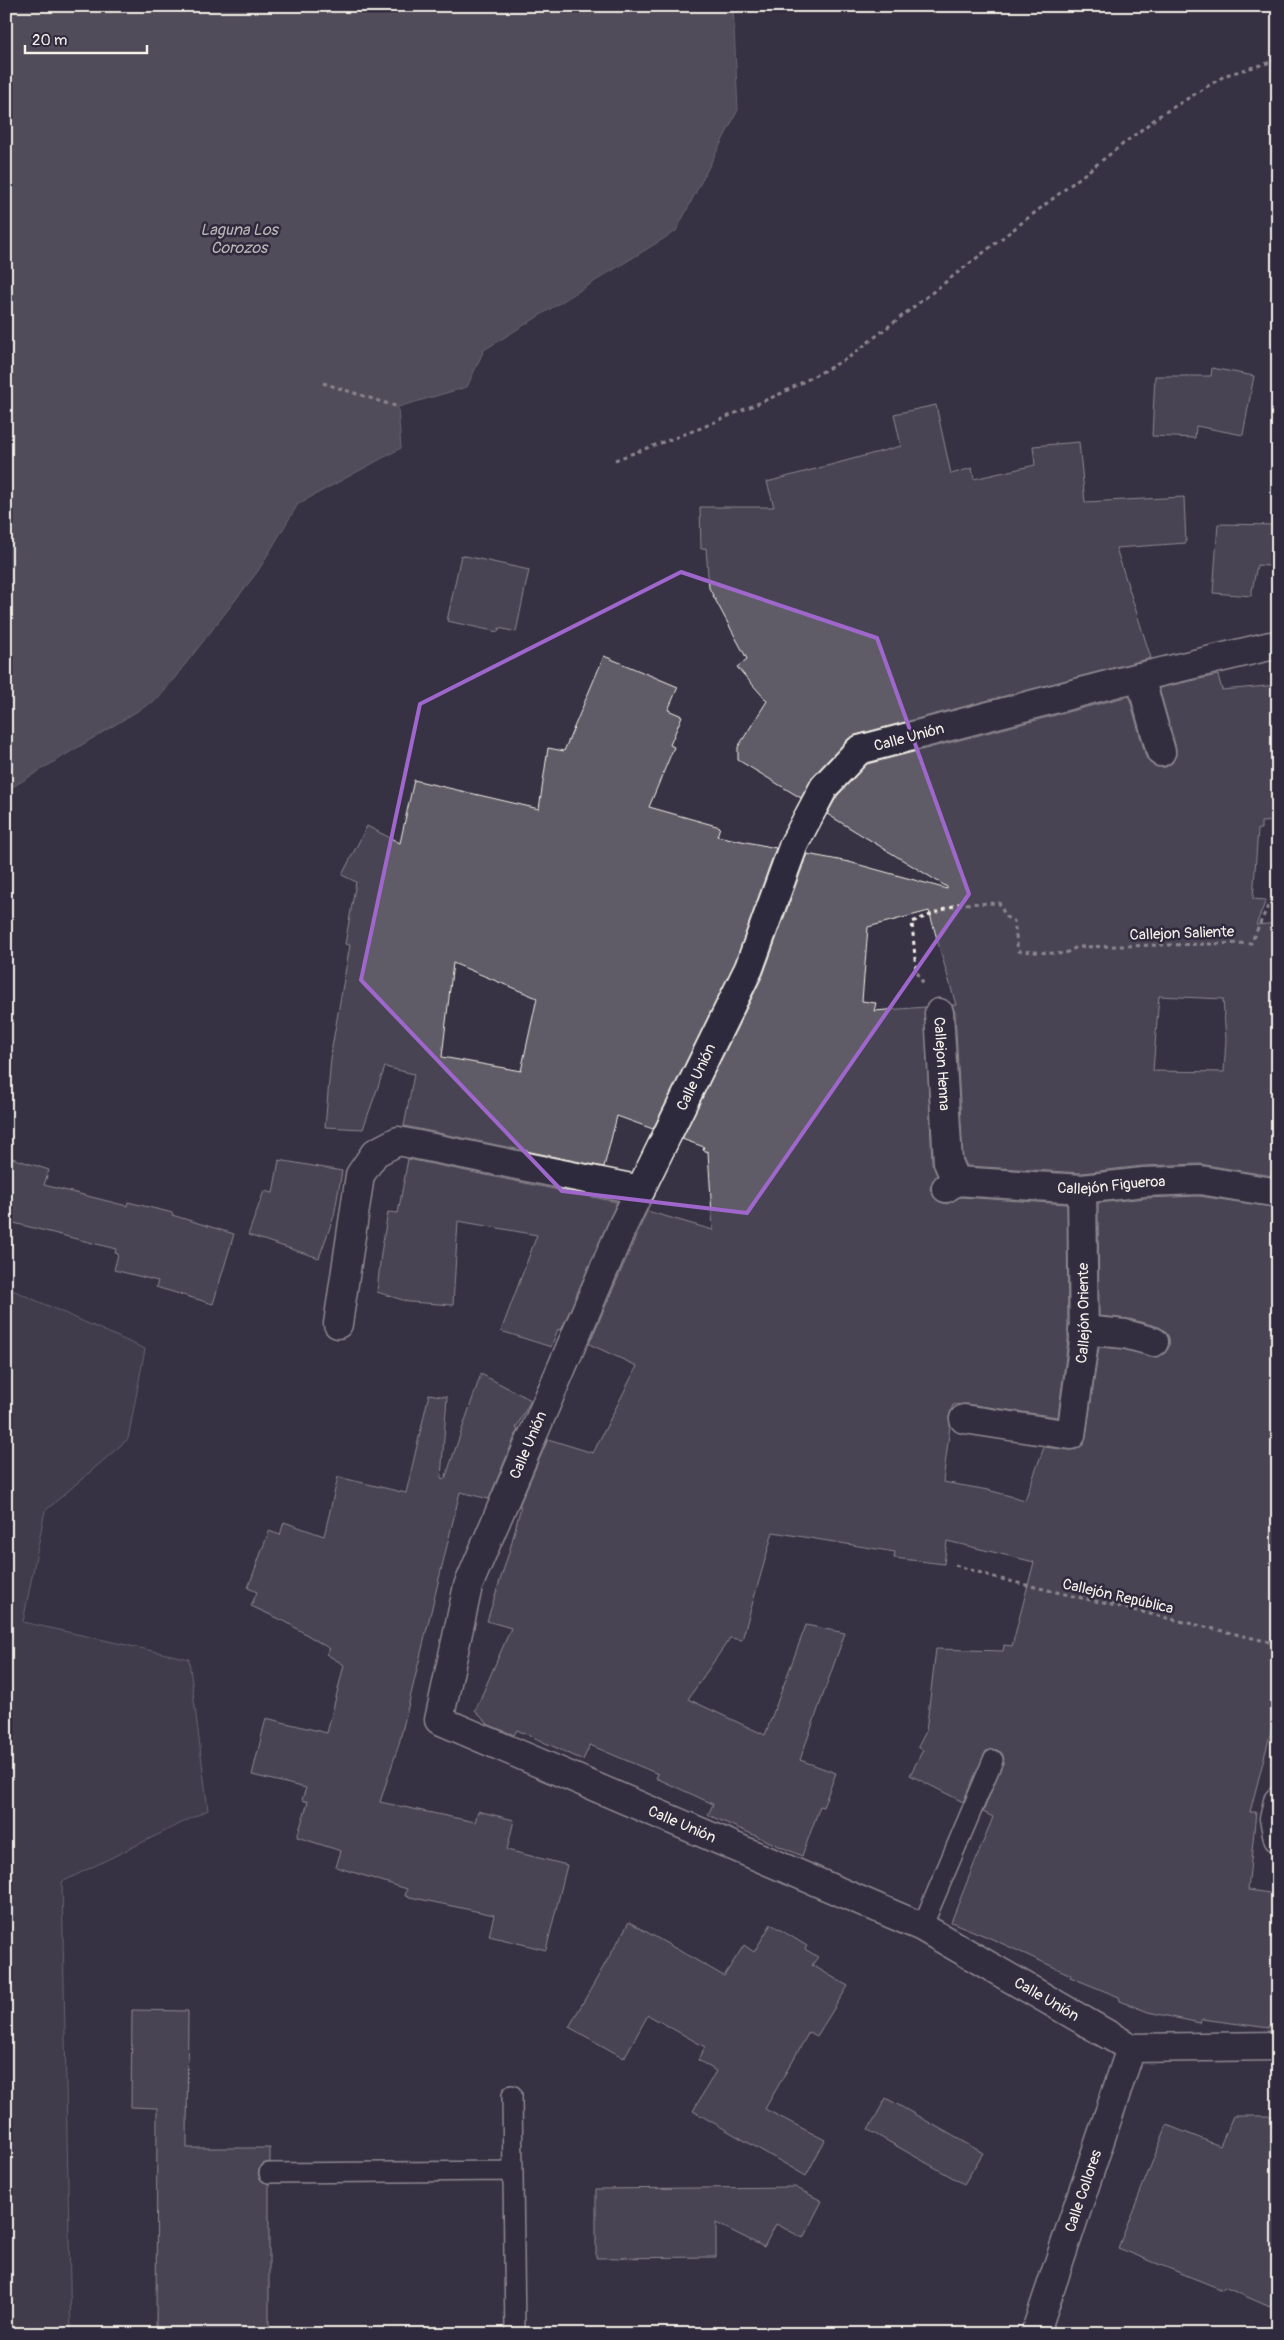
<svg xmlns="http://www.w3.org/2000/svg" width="1284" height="2340" viewBox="0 0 1284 2340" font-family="Pangolin,sans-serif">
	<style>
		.green { fill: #504b59; stroke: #a29ea0 }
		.water { fill: #726e77; stroke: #a6a2a4 }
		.building { fill: #5f5c67; stroke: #f4f1e8; fill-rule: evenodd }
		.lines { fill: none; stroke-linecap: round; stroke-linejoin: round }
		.service-casing { stroke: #f4f1e8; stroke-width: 22 }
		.minor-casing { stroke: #f4f1e8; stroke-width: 31 }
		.path { stroke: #f4f1e8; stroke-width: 3; stroke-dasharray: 4 4; stroke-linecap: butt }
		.service { stroke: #2f2a3d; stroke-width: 19 }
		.minor { stroke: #2f2a3d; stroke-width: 28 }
		.marked { fill: none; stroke: #9f67cb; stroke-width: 4; stroke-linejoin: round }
		.labels { text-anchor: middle; stroke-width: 5; stroke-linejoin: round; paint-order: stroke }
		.street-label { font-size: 15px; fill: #f4f1e8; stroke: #2f2a3d }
		.water-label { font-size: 16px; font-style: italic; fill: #bab6b5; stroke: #2f2a3d }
	</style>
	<rect width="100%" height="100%" fill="#373244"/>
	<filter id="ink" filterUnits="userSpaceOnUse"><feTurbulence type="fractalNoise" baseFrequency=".02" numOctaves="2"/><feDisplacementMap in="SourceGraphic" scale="10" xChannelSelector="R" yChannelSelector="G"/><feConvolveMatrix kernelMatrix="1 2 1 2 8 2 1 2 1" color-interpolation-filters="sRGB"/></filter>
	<g filter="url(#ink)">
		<path class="green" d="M 6,1287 L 145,1349 L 128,1439 L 45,1511 L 23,1622 L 189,1659 L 208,1810 L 62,1882 L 71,2334 L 6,2334 Z"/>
		<path class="water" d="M 6,6 L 733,6 L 738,110 L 676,231 L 484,350 L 467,387 L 398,407 L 401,448 L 298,504 L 258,571 L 159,698 L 6,791 Z"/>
		<path class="building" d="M 1212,368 L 1254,376 L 1243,435 L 1196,426 L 1195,438 L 1152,436 L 1155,376 L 1211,376 Z
			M 936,405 L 951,474 L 972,468 L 974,479 L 1035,465 L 1033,446 L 1079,442 L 1085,502 L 1184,497 L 1186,543 L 1116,548 L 1151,658 L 855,735 L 848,739 L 813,776 L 801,798 L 738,760 L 738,747 L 767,701 L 737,667 L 747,659 L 709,588 L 706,548 L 701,549 L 700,507 L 774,507 L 767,482 L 901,446 L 894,414 Z
			M 1218,524 L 1278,525 L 1278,567 L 1257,565 L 1251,596 L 1213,593 Z
			M 461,555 L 529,570 L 516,632 L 499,628 L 498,632 L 447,621 Z
			M 604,656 L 678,687 L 668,710 L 682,716 L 670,745 L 674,747 L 649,807 L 720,827 L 717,836 L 776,848 L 735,962 L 653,1129 L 617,1116 L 604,1167 L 404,1126 L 414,1074 L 385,1067 L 363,1129 L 325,1127 L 332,1047 L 350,945 L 345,944 L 356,882 L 342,875 L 367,826 L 400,843 L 414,780 L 539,809 L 548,748 L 564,751 ZM 453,963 L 537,998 L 521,1071 L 442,1057 Z
			M 1218,675 L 1222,690 L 1278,685 L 1278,821 L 1261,822 L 1261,829 L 1258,829 L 1253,899 L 1266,900 L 1256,925 L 1278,923 L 1278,1177 L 1200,1164 L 1142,1166 L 1082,1173 L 967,1166 L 963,1158 L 955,1012 L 952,1005 L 956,1005 L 929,911 L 868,927 L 862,1001 L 876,1003 L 874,1011 L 925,1007 L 932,1163 L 937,1175 L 932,1182 L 930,1189 L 934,1197 L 940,1202 L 947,1204 L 960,1197 L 1067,1204 L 1068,1340 L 1058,1417 L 966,1404 L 953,1405 L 949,1417 L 950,1426 L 943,1482 L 988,1490 L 1025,1500 L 1044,1447 L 1069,1450 L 1077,1449 L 1084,1444 L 1086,1437 L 1099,1347 L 1122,1349 L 1157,1357 L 1165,1353 L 1169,1347 L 1169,1338 L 1165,1331 L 1159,1327 L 1129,1319 L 1099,1316 L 1098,1203 L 1145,1198 L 1199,1196 L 1278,1208 L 1278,1704 L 1250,1812 L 1256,1812 L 1248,1890 L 1278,1894 L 1278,2027 L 1269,2026 L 1269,2028 L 1202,2019 L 1200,2023 L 1148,2012 L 1120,2001 L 1119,1997 L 1070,1977 L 1071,1975 L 990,1938 L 951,1922 L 993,1817 L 983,1812 L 1004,1759 L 1002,1753 L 997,1750 L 986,1751 L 963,1802 L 910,1775 L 923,1750 L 918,1747 L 926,1731 L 936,1649 L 1003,1651 L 1004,1645 L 1012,1646 L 1034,1562 L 947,1541 L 944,1564 L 894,1558 L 895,1552 L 773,1532 L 742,1640 L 730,1638 L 688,1699 L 765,1735 L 806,1625 L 845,1633 L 800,1760 L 836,1773 L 823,1807 L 820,1806 L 802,1856 L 708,1815 L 713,1804 L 656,1778 L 658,1774 L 590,1745 L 583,1760 L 517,1730 L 514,1735 L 489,1725 L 475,1711 L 511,1628 L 487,1621 L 510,1549 L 521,1506 L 519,1506 L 548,1439 L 593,1453 L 637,1366 L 589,1344 L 647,1211 L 713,1230 L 708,1152 L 703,1150 L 704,1147 L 682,1139 L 763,975 L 807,854 L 849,862 L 947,889 L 947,887 L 827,814 L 837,796 L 867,764 L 1129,696 L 1146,757 L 1150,763 L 1157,767 L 1166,767 L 1172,763 L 1176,755 L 1176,748 L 1159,688 ZM 1159,996 L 1223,999 L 1226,1039 L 1224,1072 L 1153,1071 Z
			M 6,1156 L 49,1170 L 44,1185 L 127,1206 L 128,1202 L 173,1213 L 172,1215 L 234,1234 L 213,1304 L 156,1287 L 158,1281 L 114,1270 L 118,1254 L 115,1253 L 116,1249 L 6,1221 Z
			M 408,1159 L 617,1202 L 561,1331 L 558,1329 L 551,1347 L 501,1331 L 537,1235 L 458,1221 L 453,1305 L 409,1302 L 377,1292 L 381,1253 L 388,1212 L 398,1213 Z
			M 279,1160 L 342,1171 L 334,1216 L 319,1258 L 248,1235 L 264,1191 L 273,1193 Z
			M 481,1374 L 531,1400 L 516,1428 L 518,1429 L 489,1499 L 460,1492 L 399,1744 L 380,1802 L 475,1822 L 478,1811 L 514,1820 L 507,1850 L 567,1865 L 546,1950 L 489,1936 L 494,1915 L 405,1896 L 407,1889 L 336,1867 L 341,1851 L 297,1837 L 308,1802 L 302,1800 L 306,1788 L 252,1775 L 266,1718 L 327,1733 L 344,1665 L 326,1654 L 330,1649 L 286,1622 L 251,1606 L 257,1592 L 248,1588 L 269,1531 L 280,1535 L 284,1522 L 324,1536 L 338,1477 L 406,1493 L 429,1394 L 447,1397 L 441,1478 L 445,1479 Z
			M 629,1922 L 724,1976 L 744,1945 L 754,1952 L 771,1924 L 807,1946 L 805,1949 L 818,1957 L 812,1965 L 848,1986 L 817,2036 L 809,2032 L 765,2109 L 825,2140 L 806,2176 L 693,2111 L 716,2071 L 698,2060 L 705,2047 L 648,2015 L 624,2058 L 569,2027 Z
			M 132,2010 L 188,2011 L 187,2148 L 270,2148 L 270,2162 L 263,2164 L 258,2173 L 260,2179 L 269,2184 L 269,2334 L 156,2334 L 157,2108 L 131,2107 Z
			M 886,2098 L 983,2153 L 964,2184 L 868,2130 Z
			M 1233,2116 L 1278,2116 L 1278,2288 L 1270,2307 L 1224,2287 L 1223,2290 L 1118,2248 L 1167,2125 L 1220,2146 Z
			M 795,2187 L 822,2201 L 803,2238 L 776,2224 L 764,2247 L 716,2223 L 716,2257 L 596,2258 L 596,2189 Z"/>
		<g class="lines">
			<g class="service-casing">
				<path id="service" d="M 922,1927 L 993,1760
					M 512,2095 L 515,2334
					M 269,2173 L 513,2171"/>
			</g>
			<g class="minor-casing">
				<g id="minor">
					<path id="s1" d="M 1278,647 L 1270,646 L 1119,682 L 859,750 L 824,787 L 794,844 L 749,968 L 623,1225 L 468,1586 L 439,1720 L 922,1927 L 1131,2048 L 1278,2046"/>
					<path d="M 1140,677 L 1161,752"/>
					<path id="s2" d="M 939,1013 L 948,1162 L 956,1181"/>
					<path id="s3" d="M 946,1188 L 956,1181 L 1082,1189 L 1144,1182 L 1200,1180 L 1278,1193"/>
					<path d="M 338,1324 L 360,1175 L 375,1153 L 398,1141 L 641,1190"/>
					<path d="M 1083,1330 L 1125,1334 L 1154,1342"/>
					<path id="s4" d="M 964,1419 L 1071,1435 L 1084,1341 L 1082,1189"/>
					<path d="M 1278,1801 L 1274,1819 L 1278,1838"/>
					<path id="s5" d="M 1035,2334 L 1131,2048"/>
				</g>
			</g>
			<path class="path" d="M 323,383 L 398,407
				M 615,460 L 701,428 L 782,393 L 848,358 L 1159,116 L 1226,75 L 1278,60
				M 923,983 L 916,970 L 912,922 L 958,904 L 999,903 L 1006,917 L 1014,921 L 1018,951 L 1064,954 L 1077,947 L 1251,943 L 1269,904 L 1278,903
				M 955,1565 L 1001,1579 L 1278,1644"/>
			<use href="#service" class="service"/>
			<use href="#minor" class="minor"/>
		</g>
	</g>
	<path d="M0 0H1284V2340H0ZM 681,572 L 877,638 L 969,894 L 747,1213 L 562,1191 L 361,980 L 420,704 Z" fill="#373244" fill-opacity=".55" fill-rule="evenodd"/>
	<path class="marked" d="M 681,572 L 877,638 L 969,894 L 747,1213 L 562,1191 L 361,980 L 420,704 Z"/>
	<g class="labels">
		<g class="street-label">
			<text transform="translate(909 737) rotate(-15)" y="5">Calle Unión</text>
			<text transform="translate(1182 933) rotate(-2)" y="5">Callejon Saliente</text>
			<text dy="5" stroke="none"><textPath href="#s2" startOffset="51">Callejon Henna</textPath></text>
			<text transform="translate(696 1077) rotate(-65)" y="5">Calle Unión</text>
			<text dy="5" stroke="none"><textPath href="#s3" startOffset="168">Callejón Figueroa</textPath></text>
			<text dy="5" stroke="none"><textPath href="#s4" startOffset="231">Callejón Oriente</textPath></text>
			<text transform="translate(528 1445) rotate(-67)" y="5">Calle Unión</text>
			<text transform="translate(1118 1596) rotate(13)" y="5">Callejón República</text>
			<text dy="5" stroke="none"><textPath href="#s1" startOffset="1760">Calle Unión</textPath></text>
			<text dy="5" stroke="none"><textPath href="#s1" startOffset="2165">Calle Unión</textPath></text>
			<text dy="5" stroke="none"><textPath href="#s5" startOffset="151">Calle Collores</textPath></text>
		</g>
		<g class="water-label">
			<text x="239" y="235">Laguna Los<tspan x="239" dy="18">Corozos</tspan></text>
		</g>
	</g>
	<rect width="1284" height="2340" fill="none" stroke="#2f2a3d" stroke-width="25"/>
	<rect x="12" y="12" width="1259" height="2315" fill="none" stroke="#f4f1e8" stroke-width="2" filter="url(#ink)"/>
	<path d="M25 45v8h122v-8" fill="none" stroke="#f4f1e8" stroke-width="2.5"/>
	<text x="32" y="45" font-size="15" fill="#f4f1e8" stroke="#2f2a3d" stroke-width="4" paint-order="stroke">20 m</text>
</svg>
